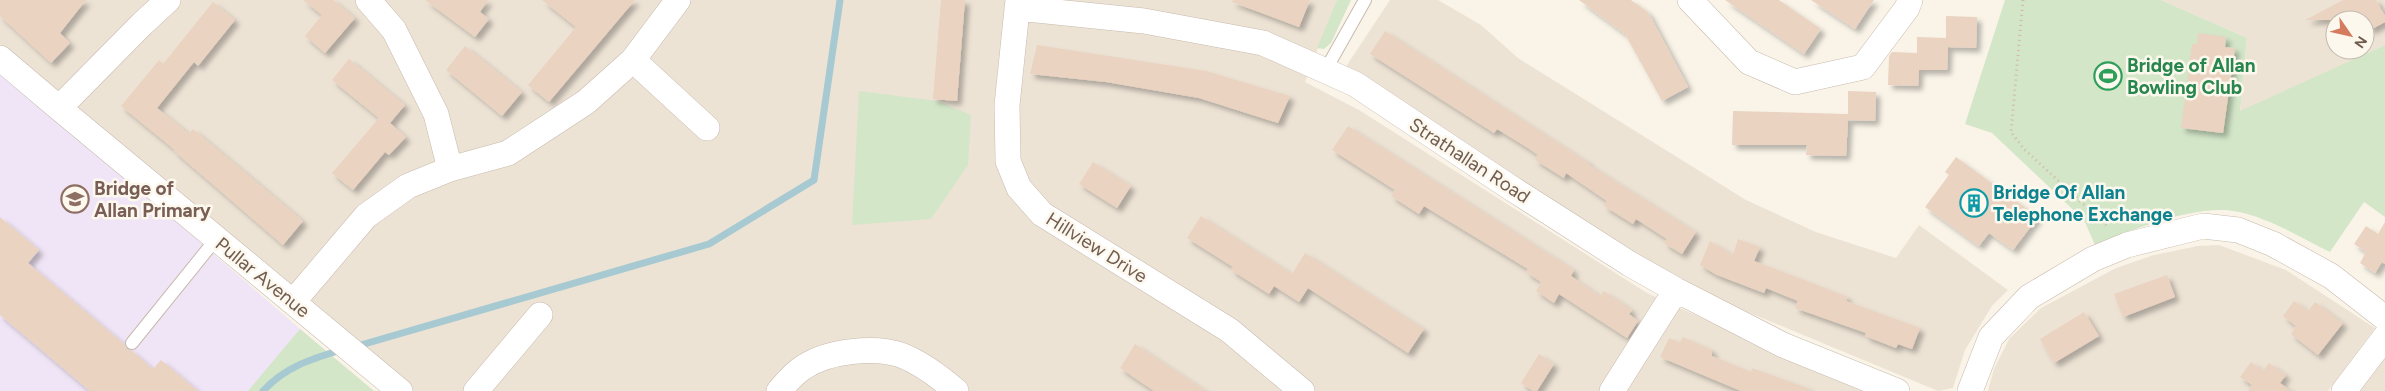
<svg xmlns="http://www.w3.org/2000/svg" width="2385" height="391" viewBox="0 0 2385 391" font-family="Figtree,sans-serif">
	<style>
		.residential { fill: #ede3d5; fill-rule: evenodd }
		.education { fill: #f0e5f6 }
		.green { fill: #d3e6c8 }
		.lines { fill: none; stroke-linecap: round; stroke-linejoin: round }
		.stream { stroke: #a7c9d1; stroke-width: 7 }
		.building { fill: #ead3c1; filter: url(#shadow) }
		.service-casing { stroke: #c7baad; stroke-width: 14 }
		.minor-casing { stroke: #c7baad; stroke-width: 26 }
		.path { stroke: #d1b8a6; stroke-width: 3; stroke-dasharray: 1 4; stroke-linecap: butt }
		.service { stroke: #fff; stroke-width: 12 }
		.minor { stroke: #fff; stroke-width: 25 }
		.labels { text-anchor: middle; stroke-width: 5; stroke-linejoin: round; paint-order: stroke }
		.leisure-label { font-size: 19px; font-weight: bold; fill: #27864d; stroke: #fdf8ee; text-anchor: start }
		.street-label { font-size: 19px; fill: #715c4f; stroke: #fdf8ee }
		.education-label { font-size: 19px; font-weight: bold; fill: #785e54; stroke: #fdf8ee; text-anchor: start }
		.culture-label { font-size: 19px; font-weight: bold; fill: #0d838f; stroke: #fdf8ee; text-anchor: start }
	</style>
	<defs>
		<filter id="shadow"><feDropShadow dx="4.5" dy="4.5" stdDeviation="2.5" flood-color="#0004"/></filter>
	</defs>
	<rect width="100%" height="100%" fill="#faf4e8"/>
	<path class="residential" d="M 0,0 L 1337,0 L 1305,82 L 1359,110 L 1647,293 L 1862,391 L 413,391 L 0,47 Z
		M 1390,0 L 1438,0 L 1481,25 L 1518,58 L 1746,200 L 1816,232 L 1896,258 L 1919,225 L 2008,290 L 1992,306 L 1965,350 L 1953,388 L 1938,391 L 1697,291 L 1345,68 Z
		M 2161,0 L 2385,0 L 2385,45 L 2240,112 L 2247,38 ZM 2335,20 L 2365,20 L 2365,50 L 2335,50 Z
		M 2219,245 L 2286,270 L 2375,328 L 2328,391 L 1988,391 L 1994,369 L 2009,339 L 2041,308 L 2116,268 L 2154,255 L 2198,246 Z
		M 2385,357 L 2385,391 L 2360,391 Z"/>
	<path class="education" d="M 0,69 L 343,366 L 318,391 L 0,391 Z"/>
	<path class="green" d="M 1337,0 L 1351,0 L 1331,43 L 1324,49 L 1317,48 Z
		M 2005,0 L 2161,0 L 2247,38 L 2240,111 L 2385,45 L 2385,217 L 2364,202 L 2330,252 C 2302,238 2271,219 2239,212 C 2199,202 2132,230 2095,245 L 2084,220 L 1992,133 L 1965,124 Z
		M 859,91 L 937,101 L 971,115 L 968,165 L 931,219 L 852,225 Z
		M 300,329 L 374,391 L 248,391 Z"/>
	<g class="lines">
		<path class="stream" d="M 354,347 L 709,244 L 814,180 L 840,0
			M 263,391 C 285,367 311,359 341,350"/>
	</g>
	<path class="building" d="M 0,0 L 86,0 L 60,33 L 70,43 L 51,63 L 0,16 Z
		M 303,0 L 333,0 L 355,18 L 325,53 L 305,36 L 322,15 Z
		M 425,0 L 488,0 L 480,12 L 489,19 L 475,37 Z
		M 542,0 L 635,0 L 549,102 L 528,85 L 576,27 Z
		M 941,0 L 965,0 L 957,101 L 933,99 Z
		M 1233,0 L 1310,0 L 1299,27 L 1232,2 Z
		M 1579,0 L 1631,0 L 1648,12 L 1688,87 L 1662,101 L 1625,34 Z
		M 1725,0 L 1779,0 L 1821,29 L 1804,54 Z
		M 1811,0 L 1874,0 L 1855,29 Z
		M 2343,0 L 2376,0 L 2385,16 L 2385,22 L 2370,30 L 2365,20 L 2305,20 Z
		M 213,2 L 235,20 L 198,66 L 194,62 L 157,108 L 189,134 L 193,129 L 303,221 L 283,245 L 174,151 L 175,150 L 121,106 L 159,60 L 163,64 Z
		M 1946,16 L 1977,17 L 1976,48 L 1948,47 L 1947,70 L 1919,70 L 1918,86 L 1888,85 L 1889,56 L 1892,52 L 1917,53 L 1917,37 L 1946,38 Z
		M 1385,31 L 1589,163 L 1588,164 L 1696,232 L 1682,254 L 1664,243 L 1667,239 L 1636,219 L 1633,224 L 1604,206 L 1607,201 L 1566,173 L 1564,178 L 1535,160 L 1538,155 L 1528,148 L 1497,129 L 1494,133 L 1370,54 Z
		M 2198,33 L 2226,37 L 2225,47 L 2235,48 L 2223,133 L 2181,128 L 2192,44 L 2197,44 Z
		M 1037,45 L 1206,71 L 1290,96 L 1278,123 L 1199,98 L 1106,82 L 1030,74 Z
		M 465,46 L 522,92 L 502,116 L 446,70 Z
		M 349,59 L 405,105 L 390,123 L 406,137 L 389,155 L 385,152 L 353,190 L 332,173 L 379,118 L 332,80 Z
		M 1848,91 L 1876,92 L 1875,121 L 1848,120 L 1846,156 L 1806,155 L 1807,145 L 1732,145 L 1733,111 L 1848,114 Z
		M 1348,126 L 1574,270 L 1571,276 L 1600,296 L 1604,291 L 1632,310 L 1629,314 L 1638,321 L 1627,338 L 1559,294 L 1554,303 L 1536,291 L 1541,282 L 1526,272 L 1528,269 L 1424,206 L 1419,214 L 1391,196 L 1395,190 L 1332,150 Z
		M 1956,157 L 2038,217 L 2013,250 L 1989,233 L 1979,246 L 1925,207 L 1949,175 L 1945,172 Z
		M 1093,162 L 1131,186 L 1117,208 L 1079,184 Z
		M 1201,216 L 1292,274 L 1305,253 L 1424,329 L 1408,353 L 1308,288 L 1299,302 L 1274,286 L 1269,294 L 1231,270 L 1233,267 L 1187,238 Z
		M 0,217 L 39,250 L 28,263 L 124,344 L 127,349 L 132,351 L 153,369 L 161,360 L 198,391 L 90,391 L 0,315 Z
		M 2385,222 L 2385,264 L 2382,262 L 2375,273 L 2360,263 L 2366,252 L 2354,244 L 2366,226 L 2378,234 Z
		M 1738,239 L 1760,247 L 1754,261 L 1848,297 L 1846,301 L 1920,328 L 1912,349 L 1898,344 L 1896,348 L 1865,336 L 1866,333 L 1795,308 L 1798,301 L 1766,288 L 1764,293 L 1717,275 L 1700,265 L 1710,241 L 1733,255 Z
		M 2167,275 L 2175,297 L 2123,317 L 2114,294 Z
		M 2294,301 L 2308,311 L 2315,302 L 2343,323 L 2318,355 L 2291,334 L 2296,326 L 2283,316 Z
		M 2084,312 L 2099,336 L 2054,363 L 2040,339 Z
		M 1683,337 L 1712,350 L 1712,356 L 1751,372 L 1752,368 L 1810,389 L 1809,391 L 1741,391 L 1660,357 L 1669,338 L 1680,342 Z
		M 1135,344 L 1159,360 L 1206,391 L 1154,391 L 1120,368 Z
		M 1539,354 L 1554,364 L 1537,391 L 1533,391 L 1521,383 Z
		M 2251,362 L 2263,371 L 2269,363 L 2286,375 L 2280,383 L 2291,391 L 2248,391 L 2252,385 L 2240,377 Z"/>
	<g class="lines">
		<g class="service-casing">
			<path id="service" d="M 1325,71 L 1365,0
				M 132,343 L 216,239"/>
		</g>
		<g class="minor-casing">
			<path id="minor" d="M 168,0 L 142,24 L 59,108 L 400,391
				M 368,0 L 394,30 L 436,114 L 450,169
				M 1018,0 L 1007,105 L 1008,161 L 1019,188 L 1042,214 L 1229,330 L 1302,391
				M 1690,0 L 1749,62 L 1795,82 L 1863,67 L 1907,8 L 1910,0
				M 1017,8 L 1144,21 L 1263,43 L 1355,84 L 1508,186 L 1630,264 L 1676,290 L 1783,345 L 1897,391
				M 0,58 L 59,108
				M 633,60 L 707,128
				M 293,302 L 366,216 L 408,186 L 450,169 L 508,153 L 586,102 L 633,60 L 678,0
				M 476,391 L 540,315
				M 779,391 C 786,383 794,373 804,367 C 828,351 874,346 901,355 C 921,363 940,377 956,391
				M 1612,391 L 1676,290
				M 1970,391 L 1991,337 L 2029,297 L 2093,259 L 2127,245 L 2203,226 L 2238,230 L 2273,244 L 2331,276 L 2385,318
				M 2344,391 L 2385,337"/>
		</g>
		<path class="path" d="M 2023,0 L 2011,132 L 2024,149 L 2108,227"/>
		<use href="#service" class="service"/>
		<use href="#minor" class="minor"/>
	</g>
	<defs>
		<g id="stadium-ring" transform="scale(1.4375)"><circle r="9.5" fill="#fdf8ee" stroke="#2e9e5b" stroke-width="1.5"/><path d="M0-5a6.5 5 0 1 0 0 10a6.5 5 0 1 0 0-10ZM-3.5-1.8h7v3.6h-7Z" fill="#2e9e5b"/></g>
		<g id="school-ring" transform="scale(1.4375)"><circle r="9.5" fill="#fdf8ee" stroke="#8d6e63" stroke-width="1.5"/><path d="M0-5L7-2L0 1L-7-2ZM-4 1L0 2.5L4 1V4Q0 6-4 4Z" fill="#8d6e63"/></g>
		<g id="building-ring" transform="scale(1.4375)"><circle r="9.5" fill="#fdf8ee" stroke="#0f9aa8" stroke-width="1.5"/><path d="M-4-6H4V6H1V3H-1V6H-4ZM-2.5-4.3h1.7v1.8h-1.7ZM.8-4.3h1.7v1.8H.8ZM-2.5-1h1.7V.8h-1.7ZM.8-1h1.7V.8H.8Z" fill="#0f9aa8"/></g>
	</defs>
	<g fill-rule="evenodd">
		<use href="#stadium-ring" x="2108" y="76"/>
		<use href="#school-ring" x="75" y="199"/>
		<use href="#building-ring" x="1974" y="203"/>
	</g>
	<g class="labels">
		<g class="leisure-label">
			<text x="2127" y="72">Bridge of Allan<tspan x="2127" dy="22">Bowling Club</tspan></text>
		</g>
		<g class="street-label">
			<text transform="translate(1470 160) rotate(33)" y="7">Strathallan Road</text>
			<text transform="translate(1097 247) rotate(32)" y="7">Hillview Drive</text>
			<text transform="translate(263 277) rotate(39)" y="7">Pullar Avenue</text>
		</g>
		<g class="education-label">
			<text x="94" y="195">Bridge of<tspan x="94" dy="22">Allan Primary</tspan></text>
		</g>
		<g class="culture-label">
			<text x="1993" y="199">Bridge Of Allan<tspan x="1993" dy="22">Telephone Exchange</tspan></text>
		</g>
	</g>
	<g transform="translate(2350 35) rotate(124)"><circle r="24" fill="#fdf8ee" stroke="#c5baae"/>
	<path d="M0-4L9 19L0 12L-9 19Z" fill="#d47c5d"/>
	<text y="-8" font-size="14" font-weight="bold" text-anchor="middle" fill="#715c4f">N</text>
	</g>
</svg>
